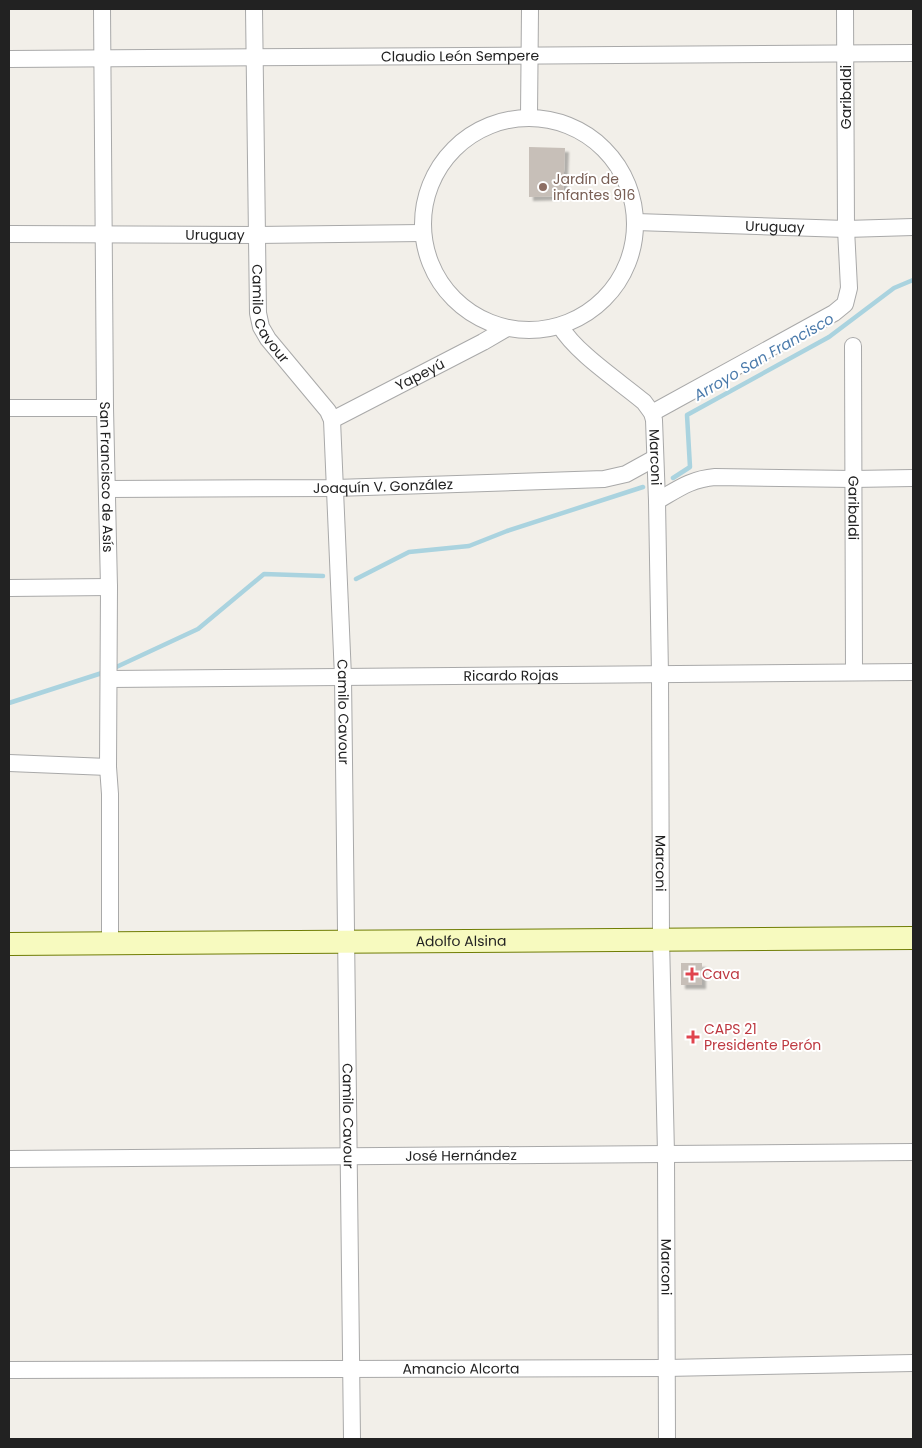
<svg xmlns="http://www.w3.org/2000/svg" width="922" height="1448" viewBox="0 0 922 1448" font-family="Poppins,sans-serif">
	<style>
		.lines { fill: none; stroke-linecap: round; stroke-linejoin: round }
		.stream { stroke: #aad3df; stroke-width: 4.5 }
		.building { fill: #c7bfb8; filter: url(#shadow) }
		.street-casing { stroke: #a9a9a9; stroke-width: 18 }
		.secondary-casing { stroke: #707d05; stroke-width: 24 }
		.street { stroke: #fff; stroke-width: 16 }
		.secondary { stroke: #f7fabf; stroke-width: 22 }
		.education-dot { fill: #8d6e63; stroke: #fff; stroke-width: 2 }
		.health-dot { fill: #e0444e; stroke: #fff; stroke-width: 2 }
		.labels { text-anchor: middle; stroke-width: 4; stroke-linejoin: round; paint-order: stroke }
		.street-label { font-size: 14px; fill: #222; stroke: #fff }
		.education-label { font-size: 14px; fill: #785e54; stroke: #fff; text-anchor: start }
		.health-label { font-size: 14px; fill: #be3a42; stroke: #fff; text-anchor: start }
		.water-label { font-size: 15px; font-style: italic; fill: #4a7aab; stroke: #fff }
	</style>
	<defs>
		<filter id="shadow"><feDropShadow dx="4" dy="4" stdDeviation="1" flood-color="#0004"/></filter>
	</defs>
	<rect width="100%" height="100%" fill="#f2efe9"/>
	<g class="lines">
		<path class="stream" d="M 673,478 L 690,467 L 687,415 L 829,337 L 894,288 L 913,280
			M 356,579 L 409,552 L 469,546 L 507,531 L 643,487
			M 112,669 L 198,629 L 264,574 L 323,576
			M 9,703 L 105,672"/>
	</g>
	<path class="building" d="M 529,147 L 565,148 L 563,196 L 529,197 Z
		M 681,963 L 702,963 L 702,985 L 681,985 Z"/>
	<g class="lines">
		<g class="street-casing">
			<g id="street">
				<path id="s1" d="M 102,9 L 105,408 L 109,587 L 108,767 L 110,794 L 110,943"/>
				<path id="s2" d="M 254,9 L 258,313 L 261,327 L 268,339 L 328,411 L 332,420 L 343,677 L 352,1439"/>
				<path id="s3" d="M 9,59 L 913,53"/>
				<path d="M 529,116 L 530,9"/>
				<circle cx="529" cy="224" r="106"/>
				<path id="s4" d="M 636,222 L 846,229 L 913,227"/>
				<path id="s5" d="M 9,234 L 256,235 L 422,233"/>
				<path id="s6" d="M 560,326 C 576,353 619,381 644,402 L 652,413 L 654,420 L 657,501 L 660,675 L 661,939 L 666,1153 L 667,1439"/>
				<path id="s7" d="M 853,346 L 854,672"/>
				<path d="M 9,408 L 105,408"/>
				<path d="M 652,413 L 834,313 L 845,304 L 849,288 L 846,229 L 845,9"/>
				<path id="s8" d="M 332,420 L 483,342 L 507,328"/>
				<path id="s9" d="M 107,489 L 336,488 L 604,479 L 626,474 L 655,458"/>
				<path d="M 657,501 C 678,489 691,479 715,477 L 853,479 L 913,478"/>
				<path d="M 9,588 L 109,587"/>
				<path id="s10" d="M 110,679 L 913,672"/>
				<path d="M 9,763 L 108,767"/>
				<path id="s11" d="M 9,1159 L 913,1152"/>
				<path id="s12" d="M 9,1370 L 666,1368 L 913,1363"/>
			</g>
		</g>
		<g class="secondary-casing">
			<g id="secondary">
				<path id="s13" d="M 9,944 L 913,938"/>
			</g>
		</g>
		<use href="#street" class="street"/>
		<use href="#secondary" class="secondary"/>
	</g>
	<circle class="education-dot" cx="543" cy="187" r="5"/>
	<g class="health-dot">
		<path d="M689.5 966.5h5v5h5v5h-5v5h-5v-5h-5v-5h5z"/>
		<path d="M690.5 1029.5h5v5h5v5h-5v5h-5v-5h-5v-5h5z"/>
	</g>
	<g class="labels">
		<g class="street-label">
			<text dy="5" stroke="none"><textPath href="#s3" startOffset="451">Claudio León Sempere</textPath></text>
			<text transform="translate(846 97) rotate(-90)" y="5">Garibaldi</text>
			<text dy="5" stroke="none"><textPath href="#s4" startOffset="139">Uruguay</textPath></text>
			<text dy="5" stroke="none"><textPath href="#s5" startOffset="206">Uruguay</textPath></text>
			<text dy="5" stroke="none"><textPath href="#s2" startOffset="308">Camilo Cavour</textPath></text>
			<text dy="5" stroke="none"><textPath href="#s8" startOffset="99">Yapeyú</textPath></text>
			<text dy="5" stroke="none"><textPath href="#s6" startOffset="172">Marconi</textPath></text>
			<text dy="5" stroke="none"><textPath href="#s1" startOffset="468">San Francisco de Asís</textPath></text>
			<text dy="5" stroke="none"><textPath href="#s9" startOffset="276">Joaquín V. González</textPath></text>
			<text dy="5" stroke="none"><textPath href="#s7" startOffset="162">Garibaldi</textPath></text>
			<text dy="5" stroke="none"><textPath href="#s10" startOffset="401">Ricardo Rojas</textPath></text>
			<text dy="5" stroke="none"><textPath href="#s2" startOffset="728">Camilo Cavour</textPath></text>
			<text dy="5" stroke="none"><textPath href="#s6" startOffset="578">Marconi</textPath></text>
			<text dy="5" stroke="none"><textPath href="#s13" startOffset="452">Adolfo Alsina</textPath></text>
			<text dy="5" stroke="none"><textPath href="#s2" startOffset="1132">Camilo Cavour</textPath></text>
			<text dy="5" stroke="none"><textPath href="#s11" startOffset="452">José Hernández</textPath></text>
			<text dy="5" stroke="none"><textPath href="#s6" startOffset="982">Marconi</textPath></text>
			<text dy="5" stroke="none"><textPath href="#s12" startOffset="452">Amancio Alcorta</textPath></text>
		</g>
		<g class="education-label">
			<text x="553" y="184">Jardín de<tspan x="553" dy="16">infantes 916</tspan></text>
		</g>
		<g class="health-label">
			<text x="702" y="979">Cava</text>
			<text x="704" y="1034">CAPS 21<tspan x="704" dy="16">Presidente Perón</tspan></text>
		</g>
		<g class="water-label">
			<text transform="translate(764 357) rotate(-30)" y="5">Arroyo San Francisco</text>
		</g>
	</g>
	<rect width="922" height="1448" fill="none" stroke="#222222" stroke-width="20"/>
</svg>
